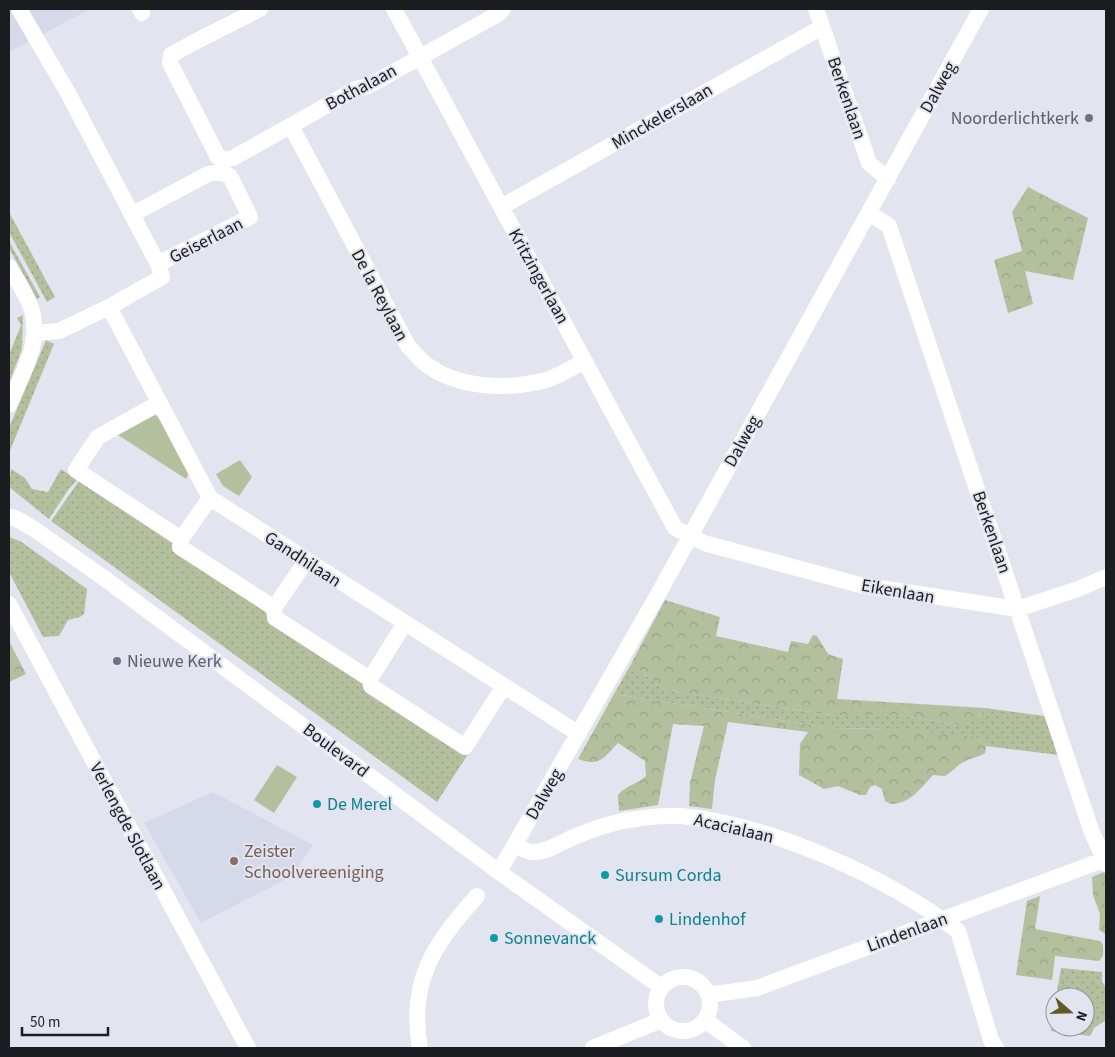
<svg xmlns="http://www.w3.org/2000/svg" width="1115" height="1057" viewBox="0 0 1115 1057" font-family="'Source Sans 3',sans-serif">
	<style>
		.built { fill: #d5d9ea }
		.grass { fill: url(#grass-dots) }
		.forest { fill: url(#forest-crowns) }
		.park { fill: #b3bf9d }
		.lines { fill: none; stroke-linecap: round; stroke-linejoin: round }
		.minor { stroke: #fff; stroke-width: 16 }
		.worship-dot { fill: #6b7280; stroke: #e2e4ef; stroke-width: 2 }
		.culture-dot { fill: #0f9aa8; stroke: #e2e4ef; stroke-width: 2 }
		.education-dot { fill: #8d6e63; stroke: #e2e4ef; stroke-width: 2 }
		.labels { text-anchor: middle; stroke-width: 4; stroke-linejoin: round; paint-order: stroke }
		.street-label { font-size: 18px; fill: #1b1c1f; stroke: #e2e4ef }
		.worship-label { font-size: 18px; fill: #5b616d; stroke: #e2e4ef; text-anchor: end }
		.culture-label { font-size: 18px; fill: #0d838f; stroke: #e2e4ef; text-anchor: start }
		.education-label { font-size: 18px; fill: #785e54; stroke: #e2e4ef; text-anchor: start }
	</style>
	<defs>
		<pattern id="grass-dots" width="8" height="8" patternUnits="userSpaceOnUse" patternTransform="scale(1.25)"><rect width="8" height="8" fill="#b3bf9d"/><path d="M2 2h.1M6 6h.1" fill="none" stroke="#99a487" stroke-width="1.8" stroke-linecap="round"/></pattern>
		<pattern id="forest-crowns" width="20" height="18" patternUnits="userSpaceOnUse" patternTransform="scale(1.25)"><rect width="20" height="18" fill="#b3bf9d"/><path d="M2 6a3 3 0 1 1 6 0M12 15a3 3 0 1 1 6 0" fill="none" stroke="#99a487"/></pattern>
	</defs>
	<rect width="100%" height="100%" fill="#e2e4ef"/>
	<path class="built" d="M 9,9 L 90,9 L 9,52 Z
		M 213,792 L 313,845 L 292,876 L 201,923 L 144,823 Z"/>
	<path class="grass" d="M 9,212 L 55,297 L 47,302 L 9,232 Z
		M 9,241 L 40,297 L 37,299 L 9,248 Z
		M 23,315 L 22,349 L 9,383 L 9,355 L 21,325 L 17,318 Z
		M 46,340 L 54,344 L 9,453 L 9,428 Z
		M 11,469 L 25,478 L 32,489 L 48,492 L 61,469 L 77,480 L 68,490 L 49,519 L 9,487 Z
		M 79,481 L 172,538 L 468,754 L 437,802 L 51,521 Z
		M 9,537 L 20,541 L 87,589 L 84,614 L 80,617 L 68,620 L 59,636 L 43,637 L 9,572 Z
		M 631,664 L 662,688 L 679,692 L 830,715 L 897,715 L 961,725 L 979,717 L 985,708 L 1045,716 L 1059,755 L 986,746 L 981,739 L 891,729 L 831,728 L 614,694 Z
		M 1061,968 L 1102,972 L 1102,982 L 1106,987 L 1106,1020 L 1094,1028 L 1090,1036 L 1051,1031 L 1055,1004 L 1055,1027 L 1085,1027 L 1085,1012 L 1088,1005 L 1086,998 L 1080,994 L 1056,997 Z"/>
	<path class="forest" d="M 1028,187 L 1088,218 L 1073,280 L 1025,271 L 1033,304 L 1008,313 L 994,260 L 1022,251 L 1012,212 Z
		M 665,600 L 720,617 L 716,636 L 788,652 L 791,641 L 808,644 L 813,635 L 817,636 L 828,654 L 843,659 L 837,699 L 985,708 C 978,719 973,724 961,725 L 897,715 L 830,715 L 679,692 L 662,688 L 631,664 Z
		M 9,641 L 26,674 L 9,682 Z
		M 614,694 L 831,728 L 891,729 L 963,735 L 981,739 L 986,746 L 985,753 C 977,758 969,758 962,763 C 956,766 952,772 945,776 L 933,775 C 920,789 911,803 891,804 L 885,801 L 882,789 L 875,785 L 870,787 L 866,795 L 860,795 L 838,786 L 824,789 L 799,775 L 800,744 L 808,732 L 728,722 L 715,780 L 712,809 L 689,806 L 690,783 L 704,726 L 673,724 L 658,805 L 619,811 L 618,795 C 628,784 638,784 646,776 L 645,761 L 618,743 C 603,758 600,767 578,759 Z
		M 1104,872 L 1106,876 L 1106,934 L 1099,930 L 1100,914 L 1093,895 L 1092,877 Z
		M 1040,896 L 1035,929 L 1100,941 L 1103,944 L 1103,956 L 1099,961 L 1055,956 L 1052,980 L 1016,975 L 1027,901 Z"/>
	<path class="park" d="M 155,415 L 160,418 L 189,473 L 186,479 L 118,435 Z
		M 240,460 L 252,477 L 239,496 L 223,486 L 216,474 Z
		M 277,765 L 297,777 L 274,813 L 254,800 Z"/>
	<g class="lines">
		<path class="minor" d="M 19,9 L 68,93 L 158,264 L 162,277 L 109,307 L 59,331 L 36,333
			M 140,9 L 142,13
			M 260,9 C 230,25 200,38 171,55 L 170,63 L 218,157 L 224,160 L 233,158 L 356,89 L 368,86 L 498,14 L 503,9
			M 394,9 L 675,528 L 704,543 L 860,585 L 1018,609 L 1078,589 L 1106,577
			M 816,9 L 869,163 L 888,179
			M 291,126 L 408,346 C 414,352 420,360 427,365 C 460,389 509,390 546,380 C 559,376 573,367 585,361
			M 501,207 L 822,27
			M 869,213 L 889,226 L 1091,830 L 1106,864
			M 133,214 L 208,174 L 219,172 L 230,176 L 250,217 L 158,264
			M 9,267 C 16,279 25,292 30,305 C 44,341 22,373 9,405
			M 109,307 L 210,498 L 579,734
			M 159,403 L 98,437 L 76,470 L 181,539 L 180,547 L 274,608 L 275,618 L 370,679 L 371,686 L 465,747 L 504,686
			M 9,517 L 15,518 L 34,529 L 104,578 L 499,872 L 661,987
			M 181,539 L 210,498
			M 9,604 L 248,1048
			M 274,608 L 306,561
			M 370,679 L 405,623
			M 515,845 C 520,847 527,852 532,852 C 546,853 562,842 574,837 C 590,830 619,820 636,819 C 650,817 667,815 681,816 C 772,825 885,876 958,931 L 991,1040 L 996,1048
			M 499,872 L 656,598 L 981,9
			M656 1004a27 27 0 1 1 54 0a27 27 0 1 1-54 0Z
			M 708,995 L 757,988 L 1106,859
			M 705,1020 L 743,1048
			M 420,1048 C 408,982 434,943 477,896
			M 593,1048 L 661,1020"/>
	</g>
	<g class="worship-dot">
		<circle cx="1089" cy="118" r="5"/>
		<circle cx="117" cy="661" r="5"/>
	</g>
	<g class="culture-dot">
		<circle cx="317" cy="804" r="5"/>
		<circle cx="605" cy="875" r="5"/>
		<circle cx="659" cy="919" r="5"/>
		<circle cx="494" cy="938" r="5"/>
	</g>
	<circle class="education-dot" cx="234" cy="861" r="5"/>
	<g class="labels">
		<g class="street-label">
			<text transform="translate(361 87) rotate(-28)" y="6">Bothalaan</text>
			<text transform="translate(938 87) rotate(-61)" y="6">Dalweg</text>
			<text transform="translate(847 98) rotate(71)" y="6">Berkenlaan</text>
			<text transform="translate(662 116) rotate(-30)" y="6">Minckelerslaan</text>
			<text transform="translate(206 240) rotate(-27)" y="6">Geiserlaan</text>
			<text transform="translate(539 276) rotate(61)" y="6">Kritzingerlaan</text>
			<text transform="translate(380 295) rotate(62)" y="6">De la Reylaan</text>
			<text transform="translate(742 441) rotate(-61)" y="6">Dalweg</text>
			<text transform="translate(992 532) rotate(71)" y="6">Berkenlaan</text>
			<text transform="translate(303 559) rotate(33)" y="6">Gandhilaan</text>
			<text transform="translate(898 591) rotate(10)" y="6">Eikenlaan</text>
			<text transform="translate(336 750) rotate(37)" y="6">Boulevard</text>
			<text transform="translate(544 794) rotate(-60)" y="6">Dalweg</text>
			<text transform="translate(128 826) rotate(62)" y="6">Verlengde Slotlaan</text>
			<text transform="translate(734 828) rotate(13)" y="6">Acacialaan</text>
			<text transform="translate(907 932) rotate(-20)" y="6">Lindenlaan</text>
		</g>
		<g class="worship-label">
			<text x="1079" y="124">Noorderlichtkerk</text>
			<text x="127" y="667" text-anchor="start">Nieuwe Kerk</text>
		</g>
		<g class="culture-label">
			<text x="327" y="810">De Merel</text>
			<text x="615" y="881">Sursum Corda</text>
			<text x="669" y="925">Lindenhof</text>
			<text x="504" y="944">Sonnevanck</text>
		</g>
		<g class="education-label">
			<text x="244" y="857">Zeister<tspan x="244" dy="21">Schoolvereeniging</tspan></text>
		</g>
	</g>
	<rect width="1115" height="1057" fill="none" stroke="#1b1c1f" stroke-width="20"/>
	<g transform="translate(1070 1012) rotate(110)"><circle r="24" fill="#e2e4ef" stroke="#92949c"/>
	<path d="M0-4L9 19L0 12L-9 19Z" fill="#625925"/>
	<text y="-8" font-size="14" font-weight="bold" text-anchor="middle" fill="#1b1c1f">N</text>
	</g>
	<path d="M22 1027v8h86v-8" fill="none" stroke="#1b1c1f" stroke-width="2.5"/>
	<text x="30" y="1027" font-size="15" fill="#1b1c1f" stroke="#e2e4ef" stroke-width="4" paint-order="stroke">50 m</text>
</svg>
